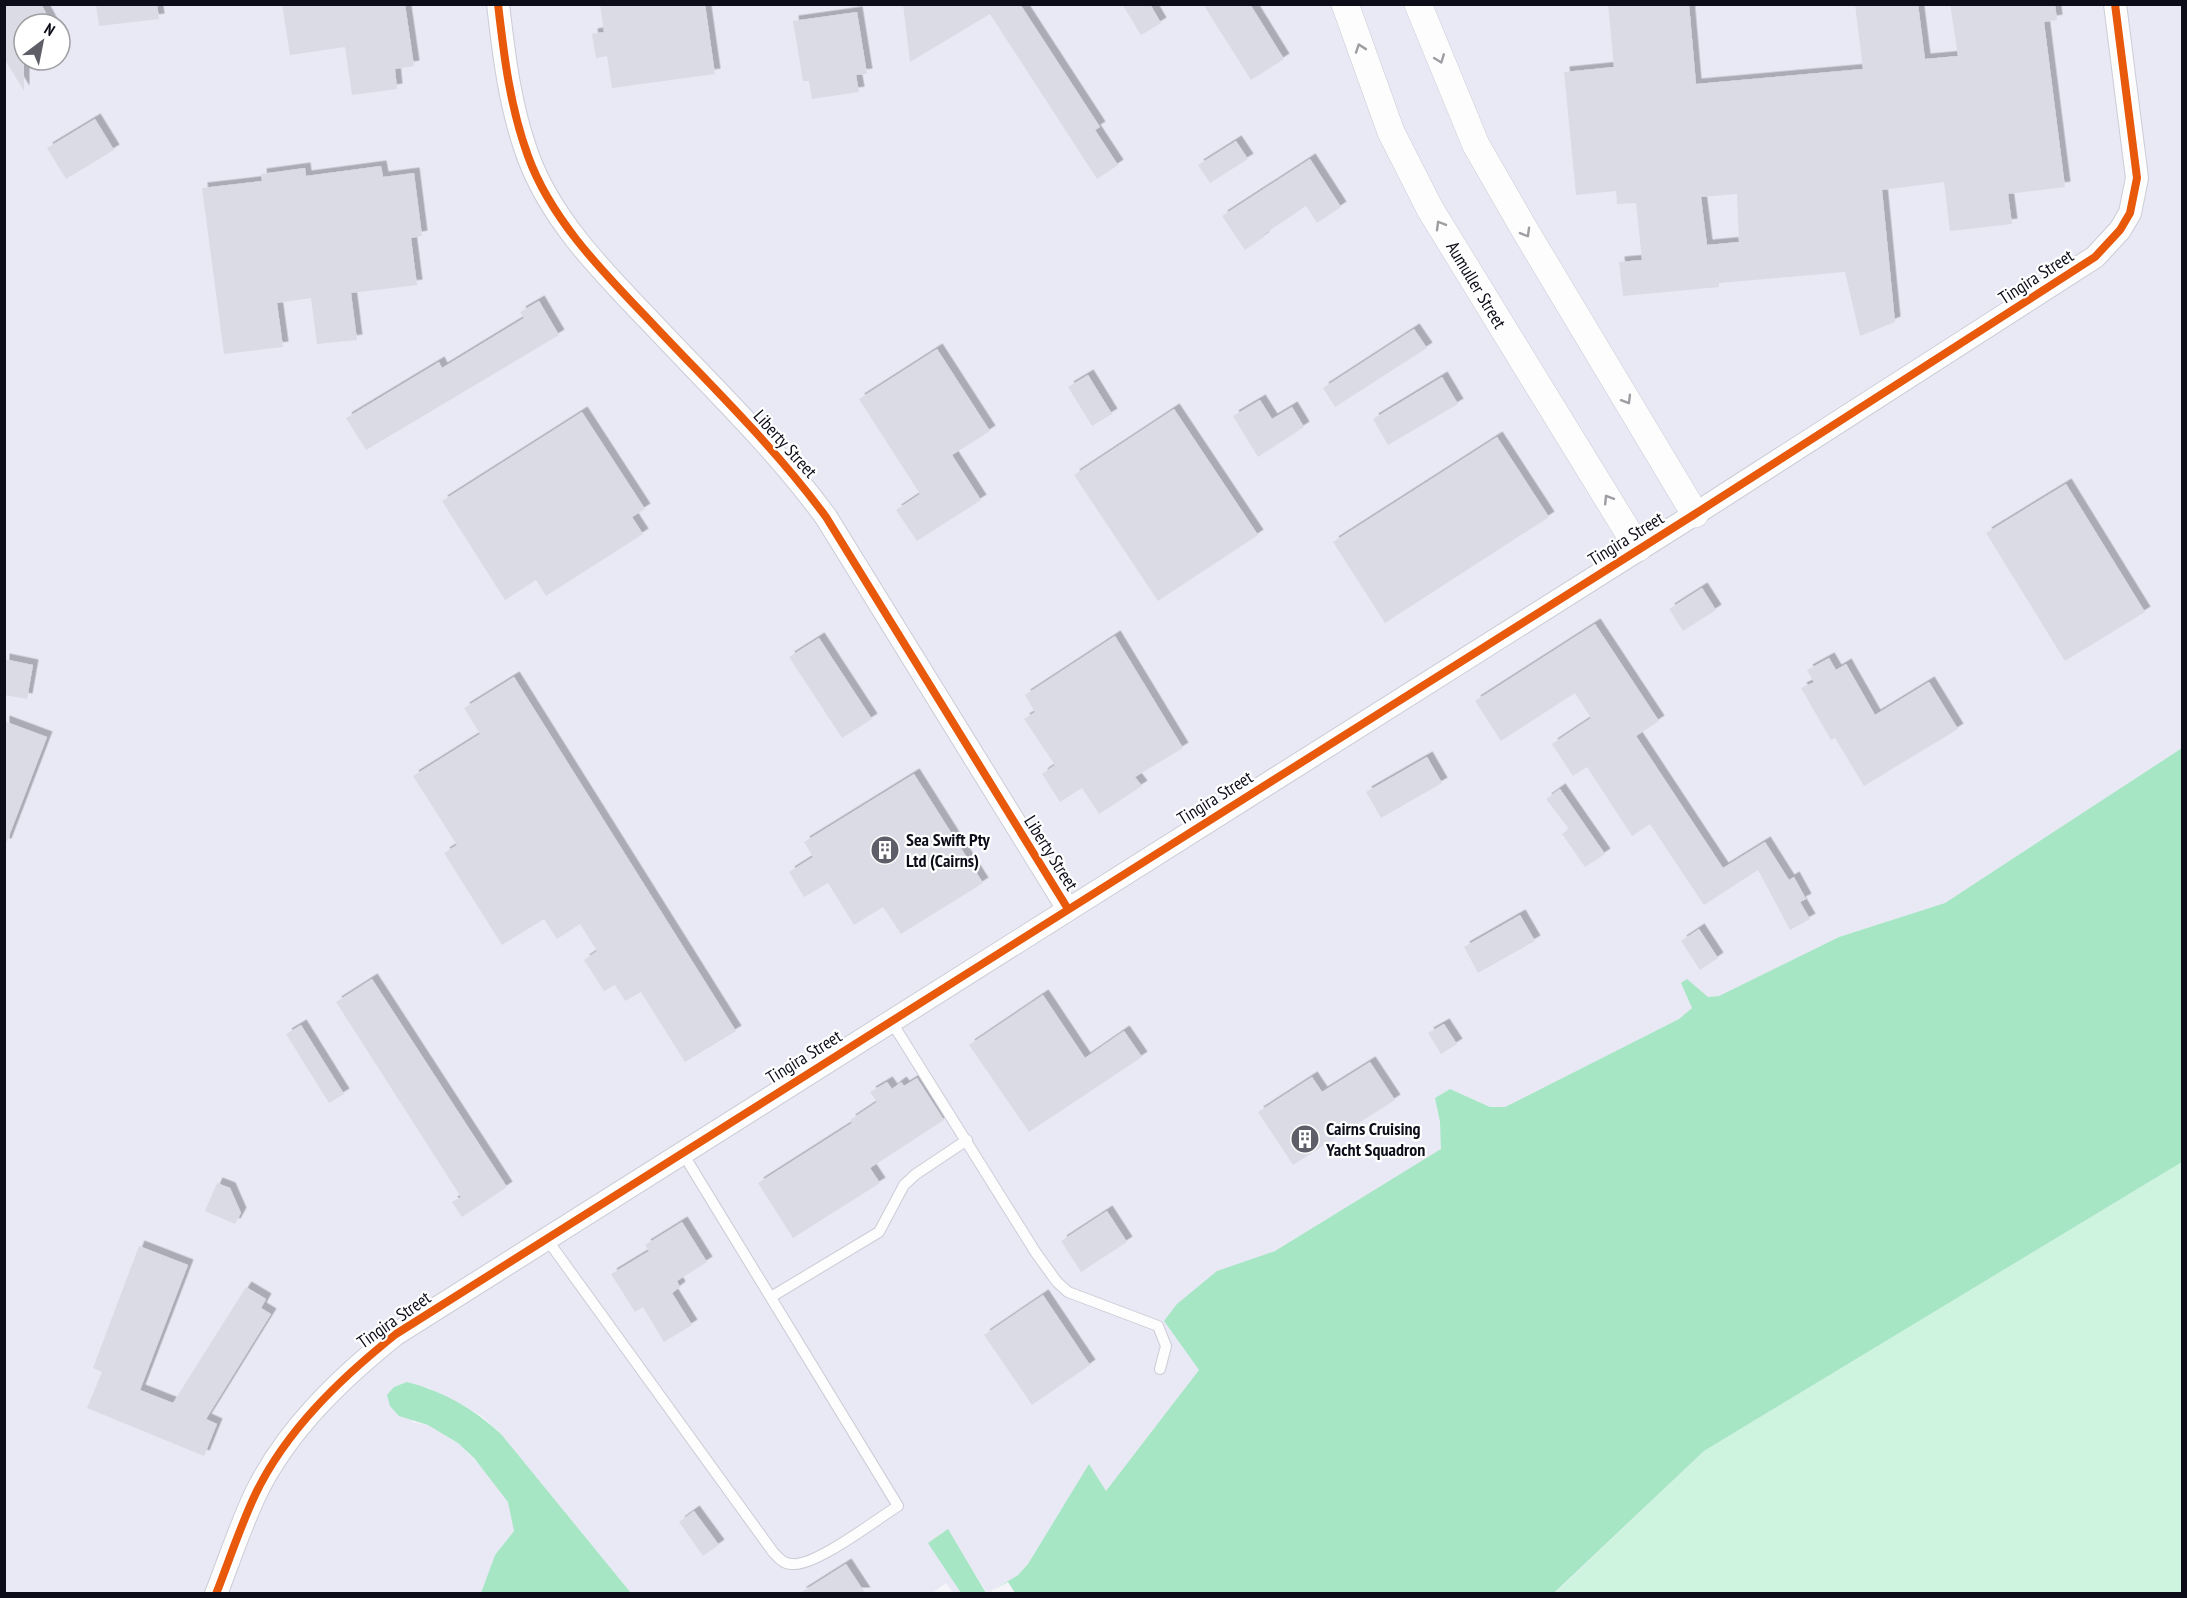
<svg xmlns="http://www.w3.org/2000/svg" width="2187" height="1598" viewBox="0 0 2187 1598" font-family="'PT Sans Narrow',sans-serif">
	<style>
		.built { fill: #e8e9f5; fill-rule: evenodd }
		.green { fill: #cef4e0 }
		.water { fill: #a6e6c4 }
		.pier { fill: #f4f4f9 }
		.building { fill: #dbdbe5; fill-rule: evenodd; filter: url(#shadow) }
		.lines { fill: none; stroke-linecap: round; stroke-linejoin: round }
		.service-casing { stroke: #cbccd5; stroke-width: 12 }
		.minor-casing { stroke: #cbccd5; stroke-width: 24 }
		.tertiary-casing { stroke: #cbccd5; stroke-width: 28 }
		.service { stroke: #fdfdfe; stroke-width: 10 }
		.minor { stroke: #fdfdfe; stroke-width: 22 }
		.tertiary { stroke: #fdfdfe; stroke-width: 27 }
		.cycleway-casing { stroke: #fff; stroke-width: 11 }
		.cycleway { stroke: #e8590c; stroke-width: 8 }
		.oneway { stroke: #9d9da2 }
		.labels { text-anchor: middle; stroke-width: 4.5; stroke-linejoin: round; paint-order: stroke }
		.street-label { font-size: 18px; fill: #0c0d19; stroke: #fff }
		.poi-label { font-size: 18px; font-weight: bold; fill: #0c0d19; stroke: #fff; text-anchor: start }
	</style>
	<defs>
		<filter id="shadow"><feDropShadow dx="5.5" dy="-5.5" stdDeviation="0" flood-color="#0004"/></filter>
	</defs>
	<rect width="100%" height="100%" fill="#f4f4f9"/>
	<path class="built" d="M 5,5 L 2182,5 L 2182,748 L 1945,903 L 1839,937 L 1719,996 L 1708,997 L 1681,983 L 1692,1008 L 1679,1019 L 1505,1107 L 1490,1107 L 1450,1089 L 1435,1098 L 1440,1122 L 1442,1149 L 1275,1251 L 1217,1271 L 1164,1321 L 1199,1370 L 1106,1492 L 1089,1465 L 1028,1564 L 1018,1575 L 987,1593 L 947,1529 L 952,1579 L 961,1593 L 953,1593 L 946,1583 L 931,1594 L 631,1593 L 501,1434 L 482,1416 L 427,1387 L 412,1422 L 428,1425 L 458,1443 L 489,1475 L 509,1502 L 514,1531 L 495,1555 L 481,1593 L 5,1594 ZM 24,24 L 60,24 L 60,60 L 24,60 Z"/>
	<path class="green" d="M 2182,1162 L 2182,1593 L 1554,1594 L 1704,1451 Z"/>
	<path class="water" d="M 2182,748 L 2182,1162 L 1704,1451 L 1554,1593 L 987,1594 L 1018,1575 L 1028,1564 L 1089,1464 L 1106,1491 L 1199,1370 L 1164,1321 L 1177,1304 L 1217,1271 L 1275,1251 L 1441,1149 L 1440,1122 L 1435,1098 L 1450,1089 L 1490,1107 L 1505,1107 L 1679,1019 L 1692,1008 L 1681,983 L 1687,979 L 1708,997 L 1719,996 L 1839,937 L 1945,903 Z
		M 407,1382 C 443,1391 474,1409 501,1434 L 631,1593 L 481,1593 L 495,1555 L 514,1531 L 508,1502 L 474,1458 L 458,1443 L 428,1425 L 399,1416 L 390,1406 L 387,1395 L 394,1387 Z
		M 948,1529 L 986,1593 L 961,1593 L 928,1543 Z"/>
	<path class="pier" d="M 1008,1582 L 1015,1593 L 992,1593 L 991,1591 Z"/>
	<path class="building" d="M 4,4 L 41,4 L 52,24 L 24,24 L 24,91 L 4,58 Z
		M 96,4 L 157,4 L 159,19 L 99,26 Z
		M 282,4 L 405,4 L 414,66 L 395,69 L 397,89 L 352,95 L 345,47 L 290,55 Z
		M 600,4 L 705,4 L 715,74 L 612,88 L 607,56 L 596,58 L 592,34 L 604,32 Z
		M 903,4 L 1020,4 L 1100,127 L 1095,130 L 1118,165 L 1097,179 L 990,14 L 910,62 Z
		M 1122,4 L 1150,4 L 1161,23 L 1141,35 Z
		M 1203,4 L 1250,4 L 1284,59 L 1251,80 Z
		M 1608,4 L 1689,4 L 1696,84 L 1863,69 L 1855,4 L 1918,4 L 1925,59 L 1958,56 L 1950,4 L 2055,4 L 2057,20 L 2044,22 L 2065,187 L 2008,194 L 2012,224 L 1950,231 L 1944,182 L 1882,190 L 1895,322 L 1860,336 L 1845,272 L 1719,283 L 1719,287 L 1623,296 L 1619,262 L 1642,260 L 1636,203 L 1617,204 L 1616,191 L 1576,195 L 1564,72 L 1614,67 ZM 1737,194 L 1739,242 L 1707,245 L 1701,197 Z
		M 857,12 L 867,74 L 856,75 L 859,92 L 812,99 L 809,81 L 803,81 L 793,21 Z
		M 95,119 L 114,150 L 66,179 L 47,148 Z
		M 1236,141 L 1248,159 L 1210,183 L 1198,165 Z
		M 1310,159 L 1341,207 L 1317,223 L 1306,206 L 1263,235 L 1264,237 L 1245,250 L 1222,216 Z
		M 381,166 L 383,177 L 414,173 L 422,236 L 411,238 L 417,285 L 351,293 L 357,340 L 317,344 L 311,298 L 277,303 L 283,347 L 224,354 L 202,188 L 262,181 L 261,174 L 305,168 L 306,176 Z
		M 539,301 L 559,335 L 366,450 L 346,418 L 439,362 L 442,368 L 524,318 L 520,312 Z
		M 1414,329 L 1427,348 L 1335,407 L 1323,388 Z
		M 937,349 L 990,431 L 952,455 L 981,500 L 917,541 L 896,510 L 920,494 L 859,399 Z
		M 1088,375 L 1112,414 L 1092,426 L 1068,387 Z
		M 1442,377 L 1458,404 L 1388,445 L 1373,419 Z
		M 1260,400 L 1272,419 L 1292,407 L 1304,427 L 1258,457 L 1233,416 Z
		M 1174,409 L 1258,535 L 1158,601 L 1074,475 Z
		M 582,412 L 645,509 L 632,517 L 643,534 L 546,596 L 536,580 L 505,600 L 442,501 Z
		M 1497,437 L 1549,517 L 1385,623 L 1333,542 Z
		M 2066,484 L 2145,612 L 2065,661 L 1986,533 Z
		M 1702,588 L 1716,610 L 1683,631 L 1669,609 Z
		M 1595,624 L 1659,721 L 1636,736 L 1723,868 L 1765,842 L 1789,880 L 1794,877 L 1806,899 L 1800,902 L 1810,919 L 1790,930 L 1758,870 L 1704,905 L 1650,824 L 1632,836 L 1587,767 L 1573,776 L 1552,744 L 1591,718 L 1575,693 L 1501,741 L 1475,701 Z
		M 1115,636 L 1183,748 L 1135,777 L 1142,786 L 1099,814 L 1082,788 L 1060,802 L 1042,774 L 1055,765 L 1024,719 L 1035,712 L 1025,695 Z
		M 819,638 L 872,719 L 842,738 L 789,657 Z
		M 1829,658 L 1836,670 L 1846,664 L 1875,715 L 1929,682 L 1958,729 L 1864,786 L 1835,738 L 1831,740 L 1801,688 L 1814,682 L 1807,670 Z
		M 4,659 L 33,665 L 27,699 L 4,695 Z
		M 514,677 L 736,1031 L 685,1062 L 641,992 L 625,1001 L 615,985 L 604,991 L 584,960 L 597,951 L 580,924 L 557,939 L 544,919 L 502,945 L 444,853 L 457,845 L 413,776 L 480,734 L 464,708 Z
		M 4,721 L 47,737 L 6,844 L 4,844 Z
		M 1427,757 L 1442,783 L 1381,818 L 1366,792 Z
		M 914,774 L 983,883 L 901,934 L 883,907 L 854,925 L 828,883 L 804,897 L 789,872 L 813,857 L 804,842 Z
		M 1560,789 L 1605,854 L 1585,867 L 1562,834 L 1569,829 L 1546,799 Z
		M 1520,915 L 1535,941 L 1478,973 L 1464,947 Z
		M 1699,929 L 1718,958 L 1700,970 L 1681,941 Z
		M 372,979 L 507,1187 L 462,1217 L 452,1202 L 461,1197 L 336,1002 Z
		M 1043,995 L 1085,1058 L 1124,1031 L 1142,1057 L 1029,1132 L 969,1045 Z
		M 1444,1024 L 1457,1044 L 1441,1054 L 1428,1033 Z
		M 301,1025 L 344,1094 L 329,1103 L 286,1034 Z
		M 1370,1062 L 1395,1100 L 1293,1165 L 1258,1112 L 1312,1077 L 1322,1092 Z
		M 917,1078 L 944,1120 L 870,1168 L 880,1183 L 793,1238 L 758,1183 L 852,1123 L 850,1120 L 877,1102 L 870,1092 L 887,1082 L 892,1089 L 901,1082 L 904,1086 Z
		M 217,1183 L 230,1188 L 241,1213 L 235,1224 L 205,1211 Z
		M 1107,1211 L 1127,1242 L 1081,1272 L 1061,1241 Z
		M 682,1222 L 707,1262 L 677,1281 L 680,1287 L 672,1293 L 692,1325 L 664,1342 L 643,1307 L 635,1312 L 611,1274 L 649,1251 L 645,1245 Z
		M 139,1246 L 188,1265 L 140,1390 L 173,1403 L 246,1287 L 266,1299 L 261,1308 L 271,1314 L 206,1419 L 217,1424 L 204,1456 L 87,1408 L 102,1372 L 93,1368 Z
		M 1043,1295 L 1090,1365 L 1032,1405 L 984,1335 Z
		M 694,1511 L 719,1545 L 703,1556 L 679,1522 Z
		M 846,1564 L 865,1593 L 800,1593 Z"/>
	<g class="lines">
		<g class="service-casing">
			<path id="service" d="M 891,1021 L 1036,1253 L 1057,1282 L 1068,1292 L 1158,1326 L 1166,1346 L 1160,1369
				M 546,1238 L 773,1552 C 779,1558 783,1564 792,1564 C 815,1567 877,1519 898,1506 L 682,1152
				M 771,1297 L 879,1232 L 904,1185 L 916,1174 L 967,1140"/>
		</g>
		<g class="minor-casing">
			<path id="minor" d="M 498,4 C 504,56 510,107 528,156 C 551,220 604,273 649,320 C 709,384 774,446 826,517 L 1068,909
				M 216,1594 C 229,1561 240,1527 255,1495 C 286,1430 341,1378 396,1334 L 1695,514 L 2095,257 L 2120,230 L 2130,213 L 2137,178 L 2115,4"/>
		</g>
		<g class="tertiary-casing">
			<path id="tertiary" d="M 1345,4 L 1391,132 L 1430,209 L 1638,548
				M 1418,4 L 1476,145 L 1526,232 L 1695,514"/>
		</g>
		<use href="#service" class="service"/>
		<use href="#minor" class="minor"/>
		<use href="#tertiary" class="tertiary"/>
		<g class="cycleway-casing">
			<path id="cycleway" d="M 498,4 C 504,56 510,107 528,156 C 551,220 604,273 649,320 C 709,384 774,446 826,517 L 1068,909
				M 216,1594 C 229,1561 240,1527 255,1495 C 286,1430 341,1378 396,1334 L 1695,514 L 2095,257 L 2120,230 L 2130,213 L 2137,178 L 2115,4"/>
		</g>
		<use href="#cycleway" class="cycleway"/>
	</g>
	<defs><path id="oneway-chevron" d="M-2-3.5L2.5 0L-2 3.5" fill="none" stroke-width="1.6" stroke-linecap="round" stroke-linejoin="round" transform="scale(1.5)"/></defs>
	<g class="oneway">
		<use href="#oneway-chevron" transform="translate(1360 48) rotate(-109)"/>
		<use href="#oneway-chevron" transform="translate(1440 59) rotate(69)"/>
		<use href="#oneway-chevron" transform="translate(1440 225) rotate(-120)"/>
		<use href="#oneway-chevron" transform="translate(1526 233) rotate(60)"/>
		<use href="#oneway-chevron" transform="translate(1627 400) rotate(59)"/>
		<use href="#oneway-chevron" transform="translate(1608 499) rotate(-122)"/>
	</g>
	<defs>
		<g id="building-disc" transform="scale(1.5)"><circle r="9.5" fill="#5d5e67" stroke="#fff"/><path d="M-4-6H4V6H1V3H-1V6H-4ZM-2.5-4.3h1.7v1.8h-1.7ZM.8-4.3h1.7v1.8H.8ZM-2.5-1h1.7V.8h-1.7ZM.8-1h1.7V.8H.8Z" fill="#fff"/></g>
	</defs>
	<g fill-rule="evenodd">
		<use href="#building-disc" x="885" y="850"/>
		<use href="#building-disc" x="1305" y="1139"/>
	</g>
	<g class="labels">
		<g class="street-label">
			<text transform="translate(2036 277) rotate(-33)" y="6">Tingira Street</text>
			<text transform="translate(1476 285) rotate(59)" y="6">Aumuller Street</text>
			<text transform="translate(785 444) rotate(48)" y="6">Liberty Street</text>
			<text transform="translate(1626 539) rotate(-32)" y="6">Tingira Street</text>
			<text transform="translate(1215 798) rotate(-32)" y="6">Tingira Street</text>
			<text transform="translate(1051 853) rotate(58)" y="6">Liberty Street</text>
			<text transform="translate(804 1057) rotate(-32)" y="6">Tingira Street</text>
			<text transform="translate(394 1320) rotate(-35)" y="6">Tingira Street</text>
		</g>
		<g class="poi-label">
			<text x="906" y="846">Sea Swift Pty<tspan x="906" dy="21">Ltd (Cairns)</tspan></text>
			<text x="1326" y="1135">Cairns Cruising<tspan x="1326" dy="21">Yacht Squadron</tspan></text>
		</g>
	</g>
	<rect width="2187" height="1598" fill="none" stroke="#0c0d19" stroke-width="12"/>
	<g transform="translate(42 42) rotate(32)"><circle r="28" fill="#ffffff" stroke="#9e9ea3" stroke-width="1.5"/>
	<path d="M0-4.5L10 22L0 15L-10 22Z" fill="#5d5e67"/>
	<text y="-9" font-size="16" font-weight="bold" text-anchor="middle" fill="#0c0d19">N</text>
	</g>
</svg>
